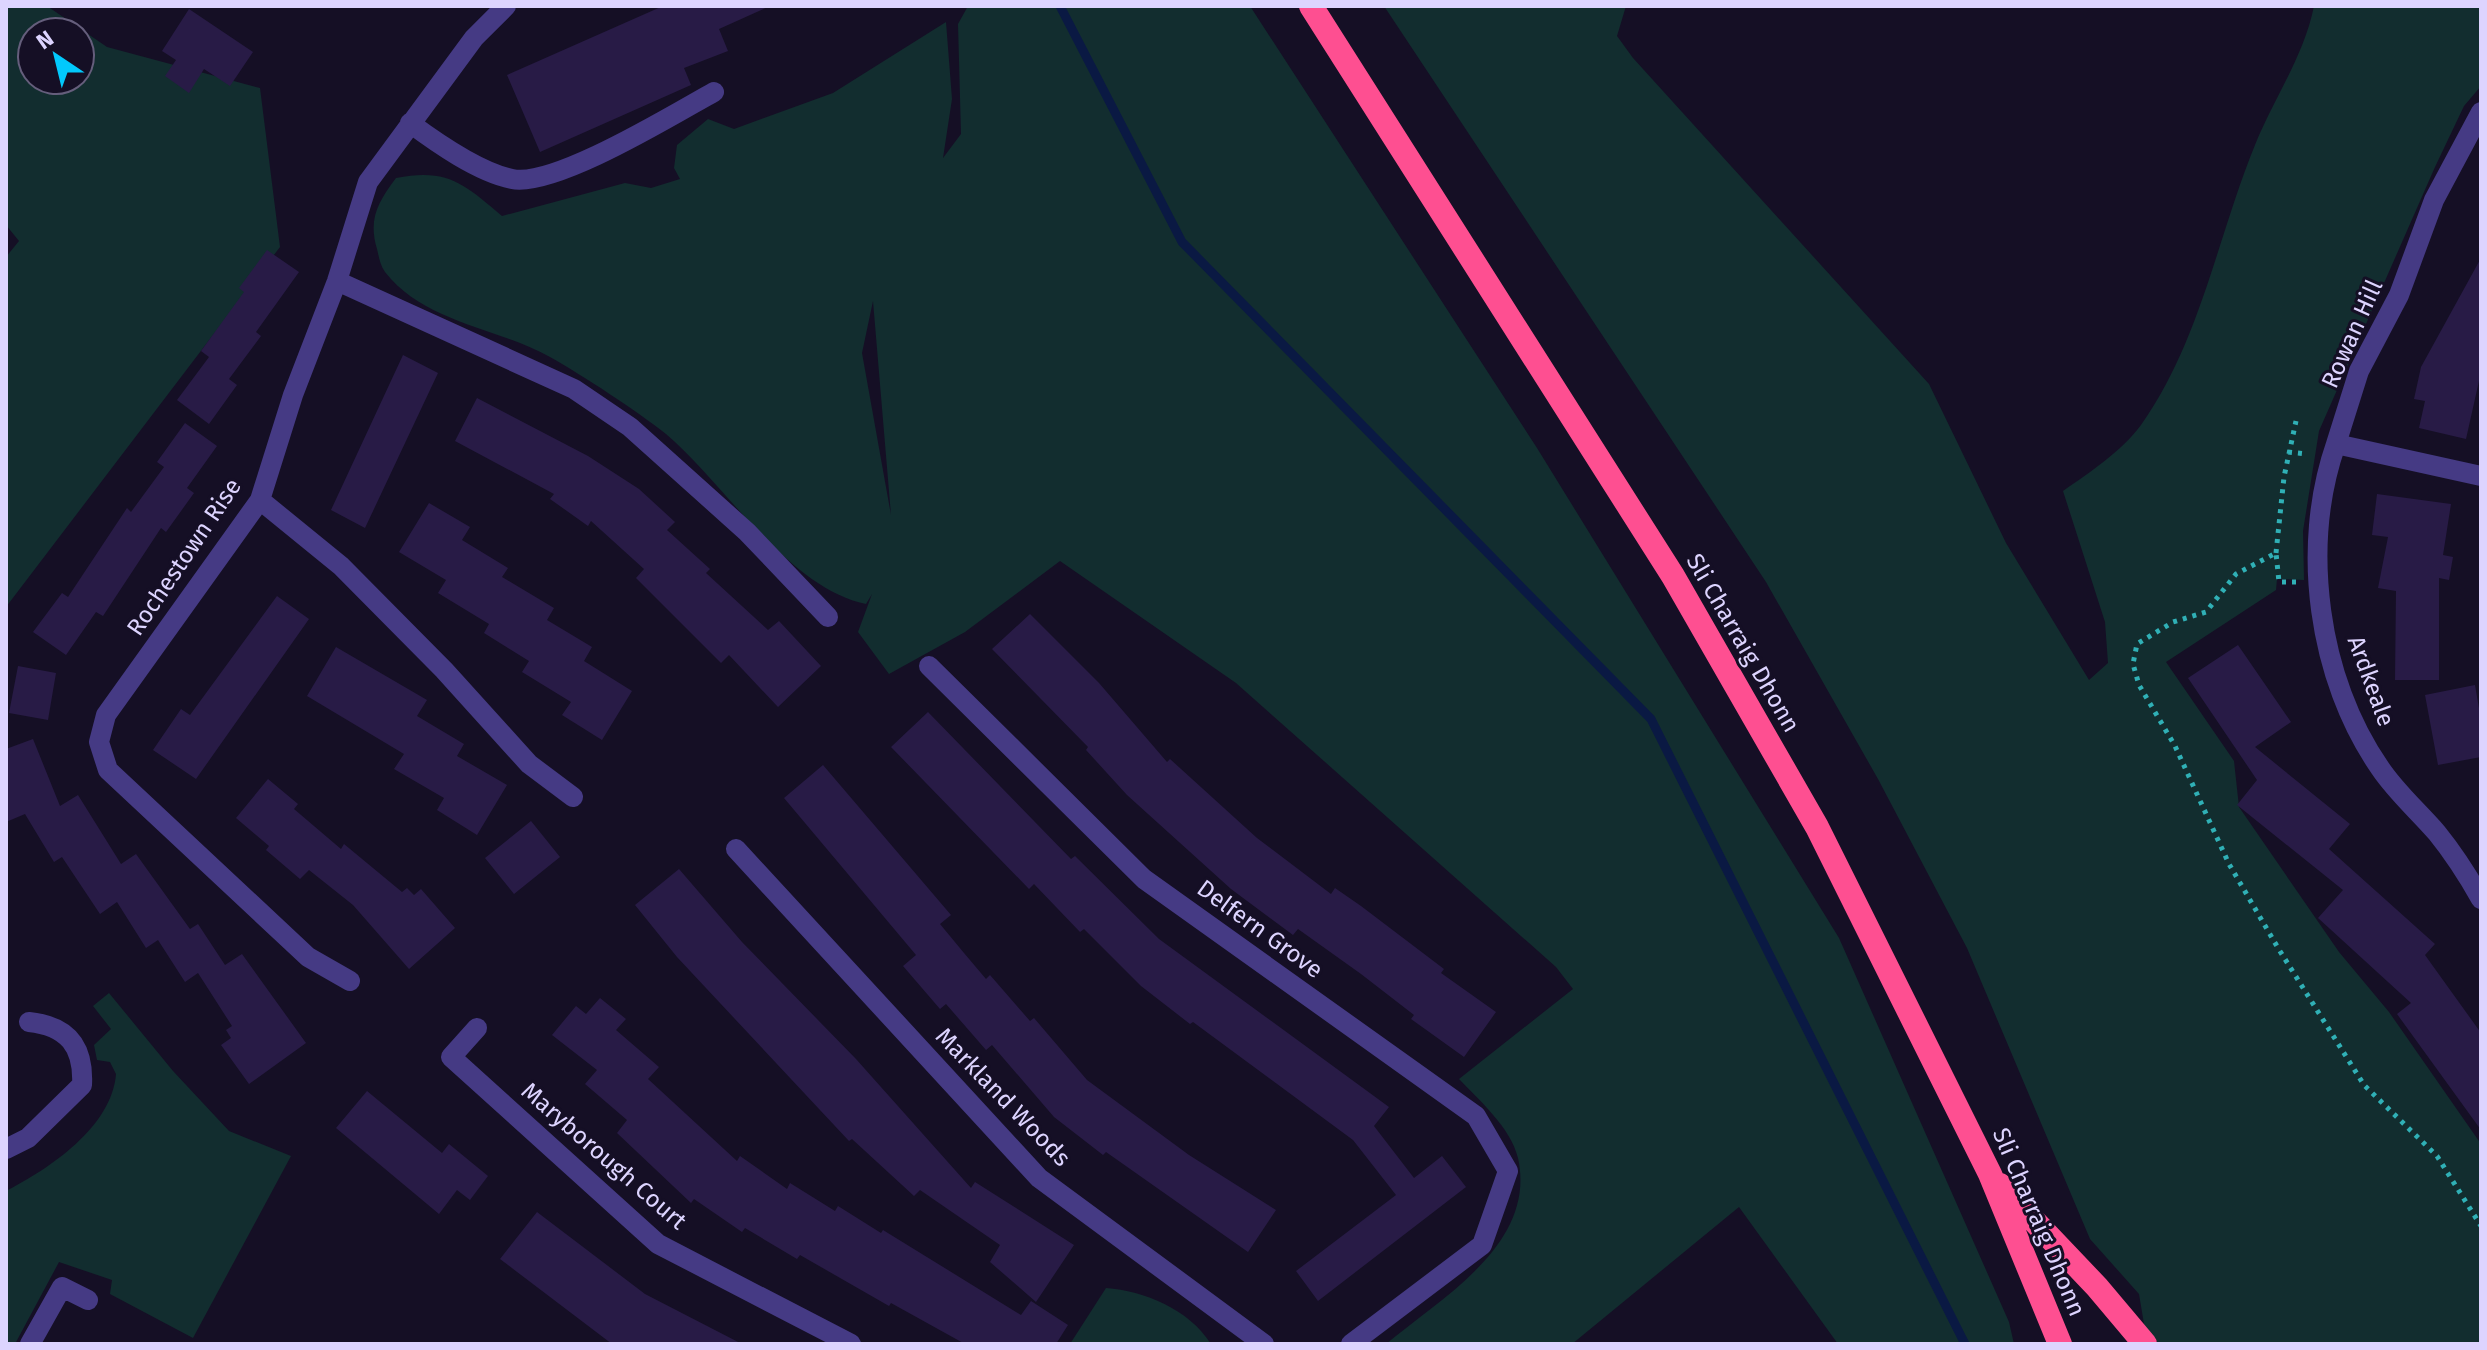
<svg xmlns="http://www.w3.org/2000/svg" width="2487" height="1350" viewBox="0 0 2487 1350" font-family="'Fira Sans',sans-serif">
	<style>
		.green { fill: #122d2f; fill-rule: evenodd }
		.lines { fill: none; stroke-linecap: round; stroke-linejoin: round }
		.stream { stroke: #0a1943; stroke-width: 9 }
		.building { fill: #281b46 }
		.path { stroke: #30b0b6; stroke-width: 5; stroke-dasharray: 4 6; stroke-linecap: butt }
		.minor { stroke: #453a84; stroke-width: 20 }
		.highway { stroke: #fe4f91; stroke-width: 24 }
		.labels { text-anchor: middle; stroke-width: 6; stroke-linejoin: round; paint-order: stroke }
		.street-label { font-size: 24px; fill: #ddd4ff; stroke: #150f25 }
	</style>
	<rect width="100%" height="100%" fill="#150f25"/>
	<path class="green" d="M 6,6 L 47,6 L 107,47 L 260,88 L 280,247 L 6,607 L 6,257 L 19,241 L 6,225 ZM 32,32 L 80,32 L 80,80 L 32,80 Z
		M 968,6 L 1250,6 L 1537,448 L 1839,938 L 2009,1322 L 2014,1344 L 1838,1344 L 1739,1207 L 1572,1344 L 1386,1344 C 1441,1298 1537,1244 1518,1158 C 1511,1128 1479,1100 1459,1079 L 1573,989 L 1556,967 L 1236,683 L 1060,561 L 965,632 L 889,674 L 858,632 L 872,594 L 866,604 C 788,588 724,483 666,434 C 637,411 582,375 550,357 C 496,327 425,323 385,272 C 380,265 379,257 377,249 C 368,219 378,202 396,178 C 448,168 464,184 502,216 L 625,183 L 651,188 L 680,179 L 674,168 L 677,145 L 708,119 L 734,129 L 833,93 L 946,22 L 952,99 L 943,158 L 961,134 L 958,24 ZM 873,301 L 891,515 L 862,353 Z
		M 1384,6 L 1626,6 L 1617,36 L 1633,58 L 1929,384 L 2006,543 L 2089,680 L 2108,663 L 2105,622 L 2063,491 C 2089,473 2122,451 2141,425 C 2200,342 2217,238 2255,145 C 2274,98 2304,56 2314,6 L 2481,6 L 2481,86 L 2464,106 L 2435,167 L 2319,431 L 2303,531 L 2304,580 L 2277,579 L 2276,590 L 2166,662 L 2234,761 L 2239,807 L 2339,952 L 2389,1012 L 2481,1144 L 2481,1344 L 2159,1344 L 2145,1330 L 2139,1294 L 2090,1239 L 1967,948 L 1878,779 L 1766,582 Z
		M 109,993 L 173,1071 L 229,1131 L 291,1156 L 193,1338 L 110,1294 L 112,1280 L 59,1262 L 15,1344 L 6,1344 L 6,1191 C 49,1169 112,1127 116,1074 L 110,1062 L 97,1060 L 94,1045 L 111,1029 L 93,1006 Z
		M 1106,1288 C 1144,1291 1189,1309 1211,1344 L 1070,1344 Z"/>
	<g class="lines">
		<path class="stream" d="M 1060,6 L 1182,242 L 1651,719 L 1965,1344"/>
	</g>
	<path class="building" d="M 663,6 L 770,6 L 719,29 L 728,51 L 684,68 L 691,85 L 540,152 L 507,75 Z
		M 189,9 L 253,52 L 230,86 L 204,69 L 189,93 L 165,76 L 176,60 L 162,51 Z
		M 267,250 L 299,272 L 256,332 L 261,336 L 229,379 L 237,385 L 209,424 L 177,400 L 209,357 L 201,351 L 244,292 L 239,288 Z
		M 2481,258 L 2481,372 L 2466,439 L 2419,428 L 2425,401 L 2414,399 L 2421,367 Z
		M 403,355 L 438,373 L 365,528 L 331,510 Z
		M 477,398 L 588,456 L 639,489 L 675,522 L 667,530 L 710,569 L 706,573 L 768,630 L 779,621 L 821,666 L 778,707 L 729,655 L 721,663 L 636,578 L 644,569 L 591,521 L 588,526 L 550,499 L 554,494 L 455,441 Z
		M 185,423 L 217,446 L 187,488 L 194,493 L 166,532 L 161,528 L 103,616 L 96,612 L 66,655 L 33,632 L 62,593 L 68,597 L 127,508 L 131,512 L 164,467 L 157,462 Z
		M 2377,494 L 2451,504 L 2443,555 L 2453,557 L 2449,580 L 2439,578 L 2439,680 L 2395,680 L 2396,591 L 2378,588 L 2388,537 L 2372,535 Z
		M 429,503 L 470,527 L 462,540 L 508,568 L 502,577 L 554,608 L 547,620 L 592,647 L 584,661 L 632,691 L 602,740 L 562,715 L 571,702 L 522,672 L 529,661 L 484,633 L 489,624 L 438,593 L 446,580 L 399,552 Z
		M 277,596 L 309,619 L 196,779 L 153,750 L 181,709 L 190,715 Z
		M 1030,614 L 1099,683 L 1167,762 L 1170,759 L 1257,838 L 1331,894 L 1335,888 L 1361,906 L 1444,969 L 1441,973 L 1496,1012 L 1464,1057 L 1411,1019 L 1414,1015 L 1361,974 L 1298,929 L 1293,935 L 1231,889 L 1127,795 L 1086,750 L 1088,747 L 992,649 Z
		M 2238,645 L 2291,722 L 2255,747 L 2350,824 L 2329,849 L 2435,944 L 2425,955 L 2481,1033 L 2481,1130 L 2397,1014 L 2411,1003 L 2318,918 L 2343,890 L 2237,805 L 2257,780 L 2188,678 Z
		M 336,647 L 427,700 L 417,716 L 464,744 L 457,756 L 507,785 L 477,835 L 437,810 L 444,798 L 394,769 L 404,754 L 307,696 Z
		M 18,666 L 56,673 L 48,720 L 9,713 Z
		M 2475,685 L 2481,720 L 2481,757 L 2438,765 L 2425,695 Z
		M 928,712 L 1071,859 L 1075,856 L 1159,939 L 1389,1107 L 1374,1126 L 1414,1178 L 1442,1156 L 1466,1187 L 1318,1301 L 1296,1271 L 1396,1195 L 1353,1140 L 1193,1022 L 1190,1024 L 1141,986 L 1084,929 L 1080,932 L 1034,884 L 1029,889 L 891,747 Z
		M 33,739 L 60,806 L 78,795 L 121,864 L 136,854 L 190,929 L 198,924 L 225,965 L 242,954 L 306,1043 L 249,1084 L 221,1045 L 231,1038 L 226,1030 L 232,1026 L 198,973 L 185,982 L 158,940 L 146,948 L 117,902 L 100,914 L 62,857 L 54,862 L 25,814 L 6,822 L 6,749 Z
		M 823,765 L 951,915 L 940,924 L 964,953 L 986,979 L 990,975 L 1030,1021 L 1034,1018 L 1087,1080 L 1189,1155 L 1276,1210 L 1248,1252 L 1106,1152 L 1103,1155 L 1054,1117 L 992,1045 L 986,1050 L 946,1004 L 940,1009 L 903,966 L 916,955 L 784,798 Z
		M 268,779 L 298,804 L 294,809 L 341,849 L 344,844 L 402,892 L 407,888 L 414,895 L 421,889 L 455,928 L 409,969 L 353,905 L 309,870 L 300,879 L 266,850 L 269,846 L 236,818 Z
		M 531,821 L 560,857 L 514,894 L 485,858 Z
		M 679,869 L 742,942 L 856,1059 L 971,1188 L 975,1182 L 1074,1245 L 1036,1302 L 990,1262 L 1000,1245 L 920,1190 L 914,1196 L 852,1139 L 849,1141 L 677,957 L 635,905 Z
		M 600,998 L 626,1019 L 616,1030 L 659,1067 L 648,1079 L 737,1161 L 740,1156 L 787,1189 L 790,1183 L 835,1211 L 838,1206 L 881,1233 L 883,1230 L 1021,1315 L 1031,1301 L 1068,1325 L 1056,1344 L 965,1344 L 891,1303 L 889,1306 L 800,1255 L 797,1259 L 745,1228 L 742,1232 L 694,1199 L 691,1203 L 617,1133 L 627,1120 L 585,1084 L 597,1070 L 552,1035 L 576,1006 L 586,1014 Z
		M 367,1091 L 442,1153 L 449,1144 L 488,1176 L 470,1200 L 457,1190 L 439,1214 L 336,1128 Z
		M 537,1212 L 645,1294 L 742,1344 L 612,1344 L 500,1259 Z"/>
	<g class="lines">
		<path class="path" d="M 2288,452 L 2307,454
			M 2276,553 L 2284,477 L 2296,421
			M 2296,582 L 2279,582 L 2276,553 L 2236,574 L 2206,612 L 2173,622 L 2137,644 L 2133,664 L 2139,685 L 2175,746 L 2229,864 L 2278,948 L 2364,1085 L 2437,1156 L 2481,1226"/>
		<path class="minor" d="M 2481,112 L 2434,200 L 2399,295 L 2359,371 L 2336,444 L 2481,476
			M 410,123 C 437,143 478,172 512,179 C 554,188 674,114 714,92
			M 337,281 L 574,389 L 630,427 L 747,532 L 828,617
			M 2336,444 C 2300,547 2318,679 2380,768 C 2396,792 2418,811 2437,833 C 2454,854 2468,876 2481,899
			M 260,500 L 341,566 L 444,670 L 529,764 L 573,797
			M 929,666 L 1144,879 L 1476,1116 L 1508,1171 L 1482,1245 L 1351,1344
			M 736,849 L 1039,1178 L 1264,1344
			M 350,981 L 308,957 L 108,770 L 99,742 L 106,715 L 260,500 L 293,395 L 337,281 L 368,182 L 474,38 L 506,6
			M 477,1028 L 451,1057 L 658,1244 L 851,1344
			M 6,1149 L 28,1138 L 82,1085 C 84,1047 68,1026 29,1022
			M 30,1344 L 62,1287 L 88,1300"/>
		<path class="highway" d="M 1311,6 L 1673,576 L 1817,827 L 1990,1174 L 2060,1344
			M 2000,1185 L 2097,1287 L 2145,1344"/>
	</g>
	<g class="labels">
		<g class="street-label">
			<text transform="translate(2352 334) rotate(-66)" y="8">Rowan Hill</text>
			<text transform="translate(184 557) rotate(-56)" y="8">Rochestown Rise</text>
			<text transform="translate(1743 643) rotate(60)" y="8">Sli Charraig Dhonn</text>
			<text transform="translate(2371 681) rotate(70)" y="8">Ardkeale</text>
			<text transform="translate(1260 929) rotate(36)" y="8">Delfern Grove</text>
			<text transform="translate(1003 1097) rotate(46)" y="8">Markland Woods</text>
			<text transform="translate(604 1156) rotate(41)" y="8">Maryborough Court</text>
			<text transform="translate(2039 1222) rotate(67)" y="8">Sli Charraig Dhonn</text>
		</g>
	</g>
	<rect width="2487" height="1350" fill="none" stroke="#ddd4ff" stroke-width="16"/>
	<g transform="translate(56 56) rotate(325)"><circle r="38" fill="#150f25" stroke="#655e7c" stroke-width="2"/>
	<path d="M0-6L14 30L0 20L-14 30Z" fill="#02c9fc"/>
	<text y="-12" font-size="22" font-weight="bold" text-anchor="middle" fill="#ddd4ff">N</text>
	</g>
</svg>
